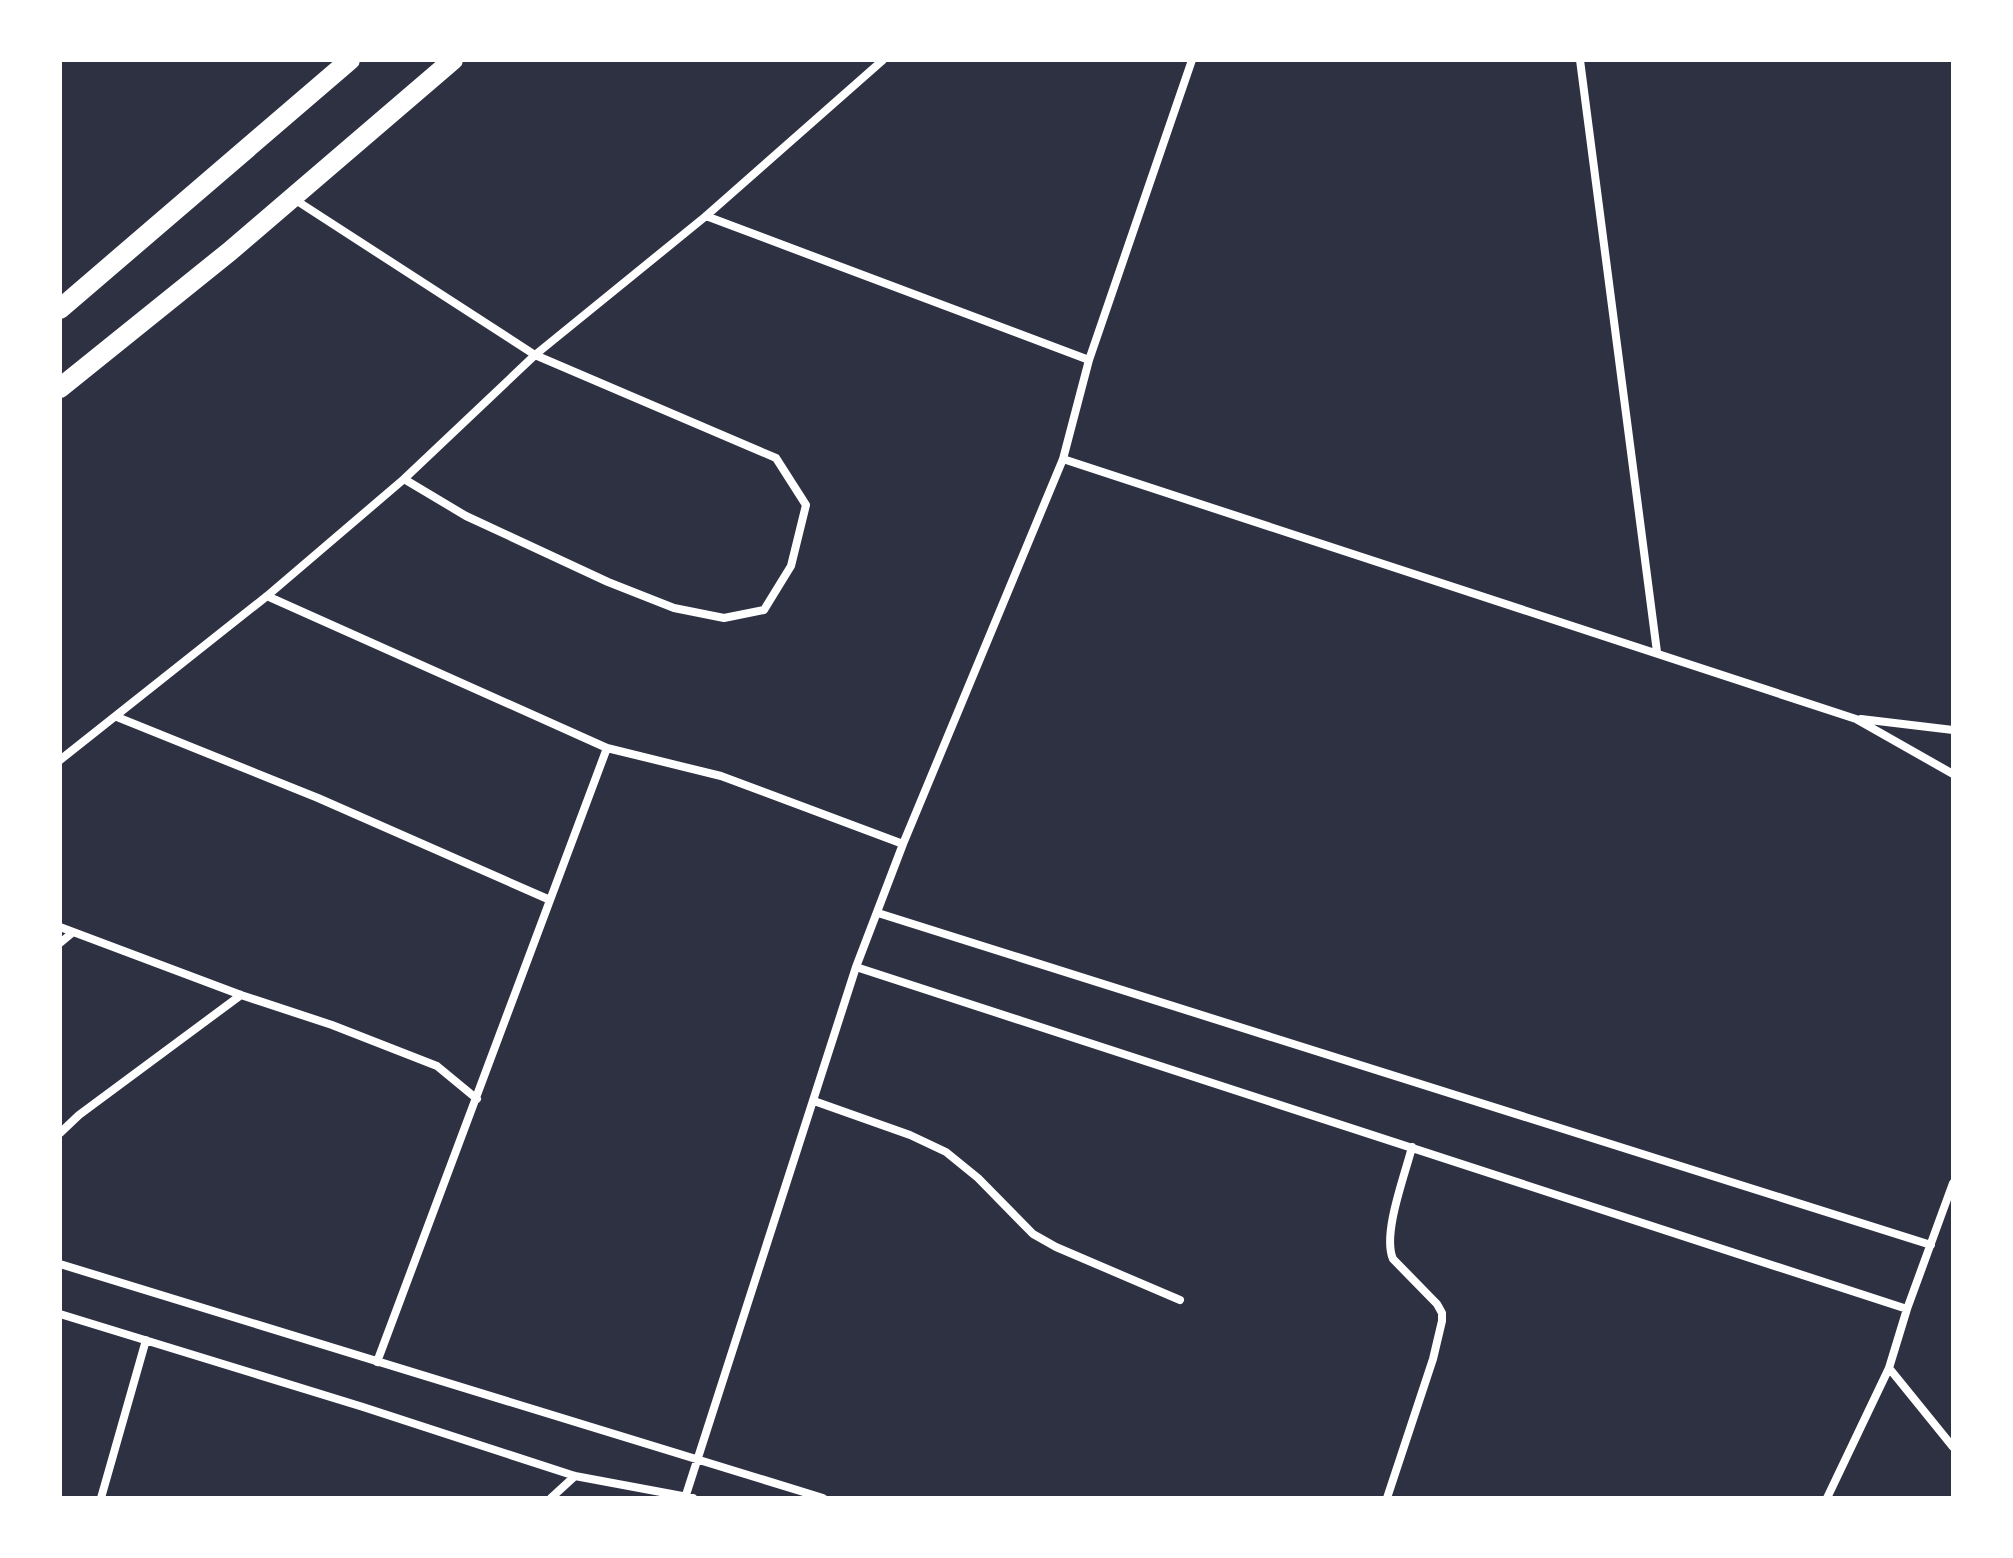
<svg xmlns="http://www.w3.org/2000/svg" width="2013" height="1558" viewBox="0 0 2013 1558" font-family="'Titillium Web',sans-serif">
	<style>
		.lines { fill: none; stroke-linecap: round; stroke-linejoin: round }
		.minor { stroke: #fff; stroke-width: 8 }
		.primary { stroke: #fff; stroke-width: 20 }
	</style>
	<rect width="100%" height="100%" fill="#2d3142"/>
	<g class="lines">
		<path class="minor" d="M 1580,60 L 1657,652
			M 294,199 L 535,355 L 776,458 L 806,505 L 791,566 L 764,610 L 724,618 L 674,608 L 608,582 L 466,516 L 404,479
			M 706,216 L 1089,360
			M 1063,459 L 1856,719 L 1953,774
			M 267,596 L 607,748 L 721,776 L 903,844
			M 117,717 L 318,798 L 550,900
			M 1861,719 L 1953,730
			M 60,760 L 267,596 L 404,479 L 535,355 L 706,216 L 883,60
			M 878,913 L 1931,1245
			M 60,927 L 241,995 L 332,1025 L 437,1066 L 477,1099
			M 60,943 L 72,933
			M 856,967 L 1907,1309
			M 814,1101 L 910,1135 L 946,1152 L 978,1178 L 1033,1234 L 1056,1247 L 1180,1300
			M 60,1133 L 79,1115 L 241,995
			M 60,1264 L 823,1498
			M 60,1314 L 363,1407 L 575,1476 L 693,1498
			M 377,1362 L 607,748
			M 1889,1368 L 1907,1309 L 1953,1183
			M 101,1498 L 146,1340
			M 551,1498 L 575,1476
			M 685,1498 L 856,967 L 903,844 L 1063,459 L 1089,360 L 1192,60
			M 1387,1498 L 1433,1359 L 1442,1321 L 1442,1313 L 1437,1304 L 1393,1259 C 1382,1234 1405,1175 1412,1147
			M 1827,1498 L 1889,1368 L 1953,1447"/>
		<path class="primary" d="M 60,309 L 350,60
			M 60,388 L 229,252 L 453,60"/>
	</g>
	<rect width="2013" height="1558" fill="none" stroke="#ffffff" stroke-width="124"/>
</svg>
